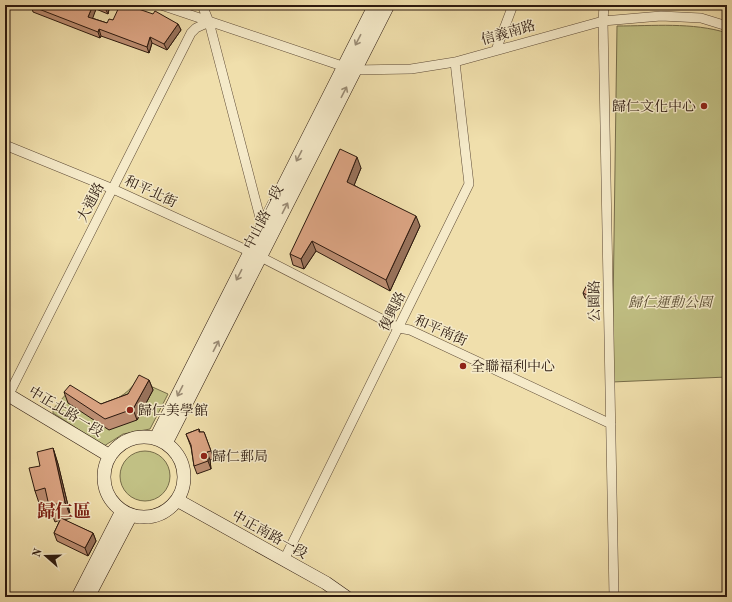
<svg xmlns="http://www.w3.org/2000/svg" width="732" height="602" viewBox="0 0 732 602" font-family="'Old Standard TT','Noto Serif TC',serif">
	<style>
		.green { fill: #c1c084; stroke: #766c49 }
		.lines { fill: none; stroke-linecap: round; stroke-linejoin: round }
		.street-casing { stroke: #5d4a36; stroke-width: 10 }
		.secondary-casing { stroke: #2c190e; stroke-width: 14 }
		.street { stroke: #f5eac9; stroke-width: 9 }
		.secondary { stroke: #f5eac9; stroke-width: 13 }
		.wall { fill: #bc8d71; stroke: #2c190e }
		.shaded-wall { fill: #99735c; stroke: #2c190e }
		.building { fill: #dba483; stroke: #2c190e }
		.oneway { stroke: #9b8c75 }
		.poi-dot { fill: #8f2418; stroke: #f5eac9; stroke-width: 1.5 }
		.labels { text-anchor: middle; stroke-width: 3; stroke-linejoin: round; paint-order: stroke }
		.street-label { font-size: 14px; fill: #2c190e; stroke: #f5eac9 }
		.poi-label { font-size: 14px; fill: #2c190e; stroke: #f5eac9; text-anchor: start }
		.park-label { font-size: 14px; font-style: italic; fill: #594b31; stroke: #f5eac9 }
		.district-label { font-size: 18px; font-weight: bold; fill: #7a1f14; stroke: #f5eac9 }
	</style>
	<rect width="100%" height="100%" fill="#f0dfac"/>
	<filter id="stains"><feTurbulence type="fractalNoise" baseFrequency=".005" numOctaves="4"/><feColorMatrix values="0 0 0 0 .2 0 0 0 0 .09 0 0 0 0 .02 0 0 0 .5 -.17"/></filter>
	<radialGradient id="worn" r=".72"><stop offset=".6" stop-color="#630" stop-opacity="0"/><stop offset="1" stop-color="#630" stop-opacity=".3"/></radialGradient>
	<path class="green" d="M 617,26 C 652,26 693,22 727,33 L 727,377 L 612,382 Z
		M 137,380 L 168,394 L 150,429 L 123,434 L 104,446 L 53,413 L 53,409 L 68,392 L 96,407 C 113,401 127,396 137,380 Z
		M120 476a25 25 0 1 1 50 0a25 25 0 1 1-50 0Z"/>
	<g class="lines">
		<g class="street-casing">
			<path id="street" d="M 161,5 L 354,70 L 411,69 L 455,62 L 603,21 L 661,16 L 701,18 L 727,26
				M 202,5 L 209,22 L 263,229
				M 604,5 L 603,21 L 614,597
				M 496,50 L 513,5
				M 5,145 L 113,189 L 251,252 L 399,328 L 410,330 L 611,424
				M 5,402 L 191,33 L 196,28 L 209,22
				M 284,560 L 469,184 L 455,62"/>
		</g>
		<g class="secondary-casing">
			<path id="secondary" d="M 5,393 L 110,456
				M104 477a40 40 0 1 1 80 0a40 40 0 1 1-80 0Z
				M 156,438 L 375,5
				M 166,443 L 388,5
				M 177,500 L 326,583 L 346,597
				M 78,597 L 122,511
				M 88,597 L 131,515"/>
		</g>
		<use href="#street" class="street"/>
		<use href="#secondary" class="secondary"/>
	</g>
	<path class="wall" d="M 31,5 L 110,5 L 108,14 L 96,9 L 92,18 L 107,23 L 113,20 L 178,24 L 181,30 L 167,50 L 152,43 L 149,53 L 101,36 L 100,38 L 33,12 Z
		M 361,168 L 354,185 L 420,226 L 390,291 L 316,251 L 304,269 L 293,265 L 290,254 Z
		M 597,287 L 599,292 L 599,305 L 585,298 L 583,293 Z
		M 149,380 L 153,390 L 137,420 L 109,430 L 68,403 L 64,392 L 101,404 L 128,394 Z
		M 199,429 L 200,432 L 204,432 L 214,459 L 210,460 L 211,469 L 197,474 L 194,466 L 191,447 L 186,434 Z
		M 53,448 L 58,464 L 71,518 L 64,520 L 93,533 L 96,541 L 88,556 L 57,541 L 54,533 L 60,520 L 55,522 L 48,504 L 40,506 L 35,491 L 40,466 Z"/>
	<path class="shaded-wall" d="M 93,5 L 94,5 L 96,9 L 91,23 L 88,17 Z
		M 106,5 L 110,5 L 108,14 L 105,8 Z
		M 178,24 L 181,30 L 167,50 L 164,44 Z
		M 99,29 L 101,36 L 100,38 L 98,32 Z
		M 150,37 L 152,43 L 149,53 L 147,47 Z
		M 357,157 L 361,168 L 351,193 L 347,182 Z
		M 416,216 L 420,226 L 390,291 L 386,280 Z
		M 312,241 L 316,251 L 304,269 L 301,259 Z
		M 597,287 L 599,292 L 599,305 L 597,300 Z
		M 149,380 L 153,390 L 137,420 L 133,409 Z
		M 53,448 L 58,464 L 71,518 L 65,502 Z
		M 207,452 L 210,460 L 211,469 L 208,461 Z
		M 93,533 L 96,541 L 88,556 L 85,548 Z"/>
	<path class="building" d="M 31,5 L 93,5 L 88,17 L 107,23 L 109,19 L 113,20 L 120,5 L 127,5 L 153,14 L 155,11 L 178,24 L 164,44 L 150,37 L 147,47 L 99,29 L 98,32 L 31,6 Z
		M 99,5 L 106,5 L 105,8 Z
		M 340,149 L 357,157 L 347,182 L 416,216 L 386,280 L 312,241 L 301,259 L 290,254 Z
		M 588,282 L 597,287 L 597,300 L 583,293 Z
		M 139,375 L 149,380 L 133,409 L 105,419 L 64,392 L 70,385 L 101,404 L 128,394 Z
		M 199,429 L 199,432 L 204,432 L 211,451 L 207,452 L 208,461 L 194,466 L 191,445 L 186,434 Z
		M 53,448 L 65,502 L 49,506 L 45,488 L 35,491 L 29,468 L 40,466 L 37,452 Z
		M 61,518 L 93,533 L 85,548 L 54,533 Z"/>
	<defs><path id="oneway-shaft" d="M-6 0H5M1.5-3L5.5 0L1.5 3" fill="none" stroke-width="1.6" stroke-linecap="round" stroke-linejoin="round"/></defs>
	<g class="oneway">
		<use href="#oneway-shaft" transform="translate(358 40) rotate(117)"/>
		<use href="#oneway-shaft" transform="translate(344 92) rotate(-63)"/>
		<use href="#oneway-shaft" transform="translate(299 156) rotate(117)"/>
		<use href="#oneway-shaft" transform="translate(285 208) rotate(-63)"/>
		<use href="#oneway-shaft" transform="translate(239 275) rotate(117)"/>
		<use href="#oneway-shaft" transform="translate(216 346) rotate(-63)"/>
		<use href="#oneway-shaft" transform="translate(180 391) rotate(117)"/>
	</g>
	<g class="poi-dot">
		<circle cx="704" cy="106" r="4"/>
		<circle cx="463" cy="366" r="4"/>
		<circle cx="130" cy="410" r="4"/>
		<circle cx="204" cy="456" r="4"/>
	</g>
	<g class="labels">
		<g class="street-label">
			<text transform="translate(508 32) rotate(-16)" y="5">信義南路</text>
			<text transform="translate(151 191) rotate(25)" y="5">和平北街</text>
			<text transform="translate(90 202) rotate(-63)" y="5">大通路</text>
			<text transform="translate(263 217) rotate(-63)" y="5">中山路一段</text>
			<text transform="translate(594 301) rotate(-91)" y="5">公園路</text>
			<text transform="translate(392 311) rotate(-64)" y="5">復興路</text>
			<text transform="translate(441 330) rotate(24)" y="5">和平南街</text>
			<text transform="translate(66 411) rotate(31)" y="5">中正北路一段</text>
			<text transform="translate(270 534) rotate(29)" y="5">中正南路一段</text>
		</g>
		<g class="poi-label">
			<text x="696" y="111" text-anchor="end">歸仁文化中心</text>
			<text x="471" y="371">全聯福利中心</text>
			<text x="138" y="415">歸仁美學館</text>
			<text x="212" y="461">歸仁郵局</text>
		</g>
		<g class="park-label">
			<text x="670" y="307">歸仁運動公園</text>
		</g>
		<g class="district-label">
			<text x="64" y="517">歸仁區</text>
		</g>
	</g>
	<rect width="732" height="602" fill="none" stroke="#f0dfac" stroke-width="20"/>
	<rect x="6" y="6" width="720" height="590" fill="none" stroke="#2c190e" stroke-width="2"/>
	<rect x="10" y="10" width="712" height="582" fill="none" stroke="#2c190e"/>
	<g transform="translate(46 556) rotate(290)" stroke="#f5eac9" stroke-width="3" paint-order="stroke">
	<path d="M0-3L7 15L0 10L-7 15Z" fill="#2c190e"/>
	<text y="-6" font-size="11" font-weight="bold" text-anchor="middle" fill="#2c190e">N</text>
	</g>
	<rect width="100%" height="100%" filter="url(#stains)"/>
	<rect width="100%" height="100%" fill="url(#worn)"/>
</svg>
